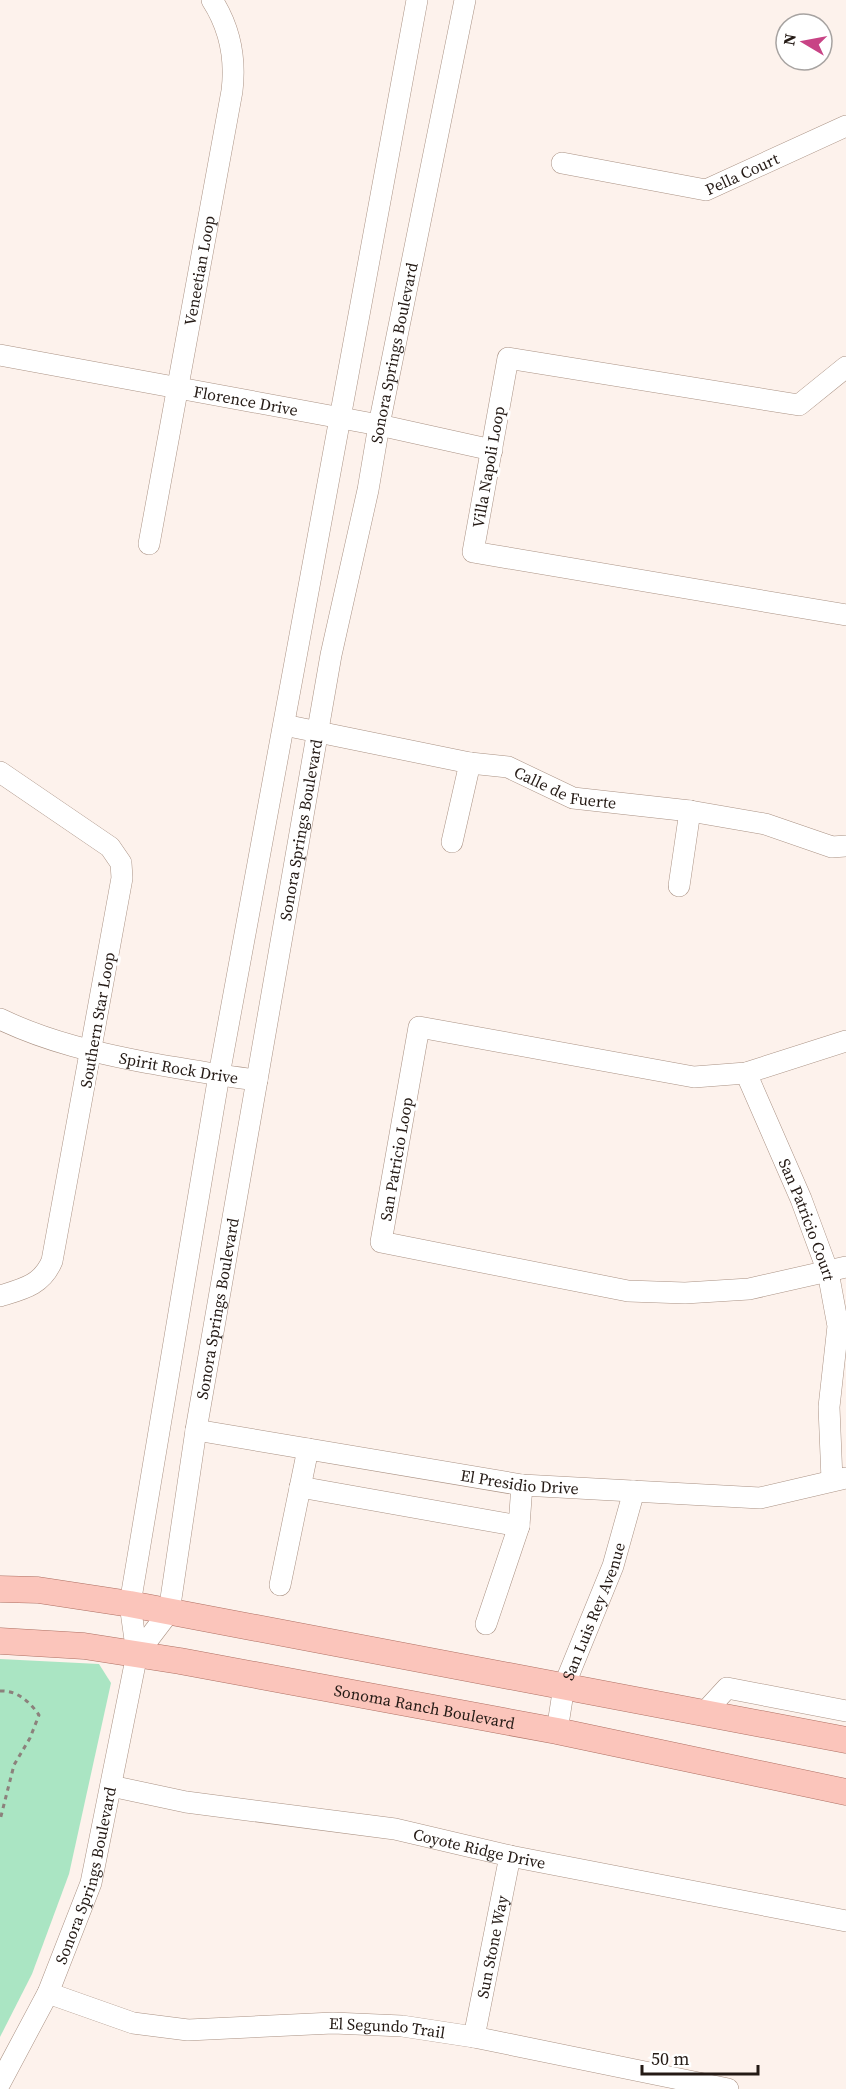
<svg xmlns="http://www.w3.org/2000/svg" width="846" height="2089" viewBox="0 0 846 2089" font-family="'Source Serif 4',serif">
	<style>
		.green { fill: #aae5c3 }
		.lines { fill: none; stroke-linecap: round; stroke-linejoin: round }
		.minor-casing { stroke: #aa9284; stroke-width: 22 }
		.major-casing { stroke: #ae7063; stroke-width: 27 }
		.path { stroke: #8c817c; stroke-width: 3; stroke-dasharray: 4.5 4.5; stroke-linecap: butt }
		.minor { stroke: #fff; stroke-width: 21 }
		.major { stroke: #fbc5bb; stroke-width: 26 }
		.labels { text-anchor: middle; stroke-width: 6; stroke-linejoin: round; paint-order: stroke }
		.street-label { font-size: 16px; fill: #241a15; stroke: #fff }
	</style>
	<rect width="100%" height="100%" fill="#fdf2ec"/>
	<path class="green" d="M 0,1659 L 99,1664 L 111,1683 L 69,1874 L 32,1974 L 0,2037 Z"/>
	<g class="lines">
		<g class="minor-casing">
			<g id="minor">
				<path id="s1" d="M 562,163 L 706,190 L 846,126"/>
				<path id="s2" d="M 0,355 L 379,425 L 492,450"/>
				<path d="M 846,367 L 799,405 L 508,358 L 473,552 L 846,615"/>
				<path id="s3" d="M 149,544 L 232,91 C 236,58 230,28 212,0"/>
				<path id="s4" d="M 284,725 L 470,763 L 508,767 L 573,798 L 690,811 L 765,824 L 832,847 L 846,846"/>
				<path d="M 0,772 L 110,847 L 121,863 L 122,878 L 52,1261 C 42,1285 23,1289 0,1296"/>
				<path d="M 452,842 L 470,763"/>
				<path d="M 679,886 L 690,811"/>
				<path id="s5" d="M 0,1019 C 48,1042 97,1053 149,1063 C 185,1069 221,1076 257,1080"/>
				<path d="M 846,1041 L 746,1073 L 694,1077 L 419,1027 L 381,1242 L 628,1291 L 685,1293 L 749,1289 L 846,1267"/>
				<path id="s6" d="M 746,1073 L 801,1199 L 828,1272 L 838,1326 L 829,1407 L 832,1480"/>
				<path id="s7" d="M 196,1430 L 522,1485 L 760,1498 L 846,1478"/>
				<path d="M 300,1487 L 519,1526 L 522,1485"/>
				<path d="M 280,1585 L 308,1449"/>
				<path d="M 486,1624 L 519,1526"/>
				<path id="s8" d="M 137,1654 L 169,1612 L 196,1430 L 331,655 L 368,490 L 379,425 L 465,0"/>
				<path d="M 704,1713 L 727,1688 L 846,1711"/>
				<path id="s9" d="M 557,1731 L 564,1686 L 613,1566 L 634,1491"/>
				<path id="s10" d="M 111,1786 L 186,1802 L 395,1829 L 510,1856 L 846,1921"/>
				<path id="s11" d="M 48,1993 L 133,2023 L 188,2030 L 333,2023 L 402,2026 L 474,2037 L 728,2089"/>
				<path id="s12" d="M 474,2037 L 510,1856"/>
				<path id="s13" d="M 0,2083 L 48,1993 L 91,1883 L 137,1654 L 130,1604 L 219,1075 L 417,0"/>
			</g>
		</g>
		<g class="major-casing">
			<g id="major">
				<path d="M 0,1589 L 38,1590 L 130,1604 L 846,1740"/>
				<path id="s14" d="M 0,1641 L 84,1646 L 180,1661 L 557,1731 L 846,1792"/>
			</g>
		</g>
		<path class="path" d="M 0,1691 C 17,1690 30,1702 39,1715 L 30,1738 L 14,1765 L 0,1820"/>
		<use href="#minor" class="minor"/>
		<use href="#major" class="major"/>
	</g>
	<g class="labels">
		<g class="street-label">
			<text dy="6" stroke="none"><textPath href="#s1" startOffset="186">Pella Court</textPath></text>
			<text dy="6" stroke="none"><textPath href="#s3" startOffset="278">Veneetian Loop</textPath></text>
			<text dy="6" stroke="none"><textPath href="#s8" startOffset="1332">Sonora Springs Boulevard</textPath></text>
			<text dy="6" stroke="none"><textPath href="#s2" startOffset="250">Florence Drive</textPath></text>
			<text transform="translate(488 467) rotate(-80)" y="6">Villa Napoli Loop</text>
			<text dy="6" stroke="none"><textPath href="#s4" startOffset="290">Calle de Fuerte</textPath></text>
			<text dy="6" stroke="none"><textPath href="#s8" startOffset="846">Sonora Springs Boulevard</textPath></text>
			<text transform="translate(97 1020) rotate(-80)" y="6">Southern Star Loop</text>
			<text dy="6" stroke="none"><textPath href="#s5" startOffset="186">Spirit Rock Drive</textPath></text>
			<text transform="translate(396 1159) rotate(-80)" y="6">San Patricio Loop</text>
			<text dy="6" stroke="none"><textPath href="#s6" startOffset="159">San Patricio Court</textPath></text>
			<text dy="6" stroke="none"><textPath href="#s8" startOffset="360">Sonora Springs Boulevard</textPath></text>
			<text dy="6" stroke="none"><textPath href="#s7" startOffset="328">El Presidio Drive</textPath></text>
			<text dy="6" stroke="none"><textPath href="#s9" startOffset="126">San Luis Rey Avenue</textPath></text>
			<text dy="6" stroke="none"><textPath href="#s14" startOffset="430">Sonoma Ranch Boulevard</textPath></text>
			<text dy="6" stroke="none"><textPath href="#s10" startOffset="374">Coyote Ridge Drive</textPath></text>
			<text dy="6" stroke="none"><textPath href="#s13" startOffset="226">Sonora Springs Boulevard</textPath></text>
			<text dy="6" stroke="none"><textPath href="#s12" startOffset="92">Sun Stone Way</textPath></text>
			<text dy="6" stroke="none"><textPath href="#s11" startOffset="345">El Segundo Trail</textPath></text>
		</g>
	</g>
	<g transform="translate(804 42) rotate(280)"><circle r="28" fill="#ffffff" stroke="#a7a3a1" stroke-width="1.5"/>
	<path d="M0-4.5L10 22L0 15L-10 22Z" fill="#c84385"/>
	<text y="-9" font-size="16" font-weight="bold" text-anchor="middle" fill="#241a15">N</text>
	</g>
	<path d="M642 2065v9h116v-9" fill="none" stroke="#241a15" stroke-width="3"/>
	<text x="651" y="2065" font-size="18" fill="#241a15" stroke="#ffffff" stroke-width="4.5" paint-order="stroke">50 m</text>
</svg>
